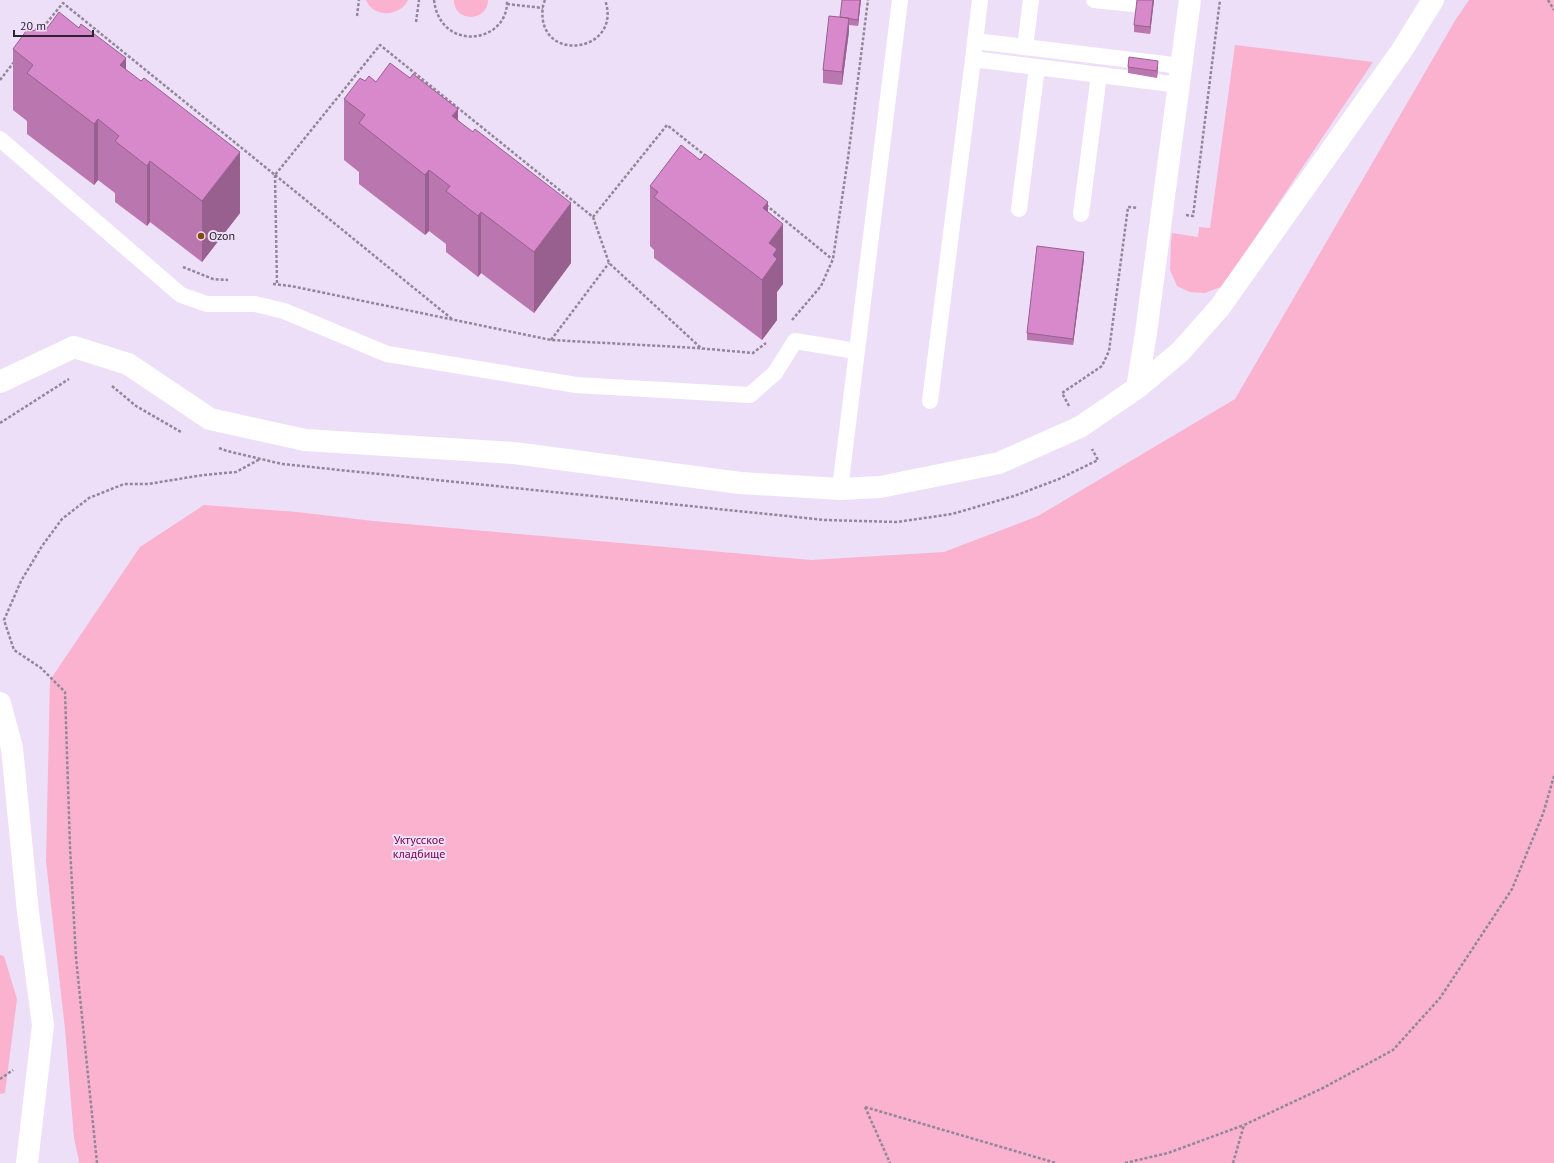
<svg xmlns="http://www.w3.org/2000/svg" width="1554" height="1163" viewBox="0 0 1554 1163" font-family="'PT Sans',sans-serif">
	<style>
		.green { fill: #fab2ce }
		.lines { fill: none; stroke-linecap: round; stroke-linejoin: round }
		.path { stroke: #918798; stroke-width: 2.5; stroke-dasharray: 3 2; stroke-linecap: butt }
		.lane { stroke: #fff; stroke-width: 16 }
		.street { stroke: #fff; stroke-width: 22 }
		.secondary { stroke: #fff; stroke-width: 22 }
		.wall { fill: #ba76af }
		.shaded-wall { fill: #97608f }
		.building { fill: #d889cc; stroke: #97608f }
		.poi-dot { fill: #86470b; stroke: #eddff7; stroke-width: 1.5 }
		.labels { text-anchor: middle; stroke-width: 4; stroke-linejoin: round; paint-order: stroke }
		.poi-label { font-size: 12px; fill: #2a242d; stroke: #eddff7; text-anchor: start }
		.park-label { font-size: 12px; fill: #7c0049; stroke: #eddff7 }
	</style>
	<rect width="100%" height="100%" fill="#eddff7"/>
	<path class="green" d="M 366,0 L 408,0 C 400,17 373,18 366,0 Z
		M 454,0 L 488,0 C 488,22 454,23 454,0 Z
		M 1469,0 L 1554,0 L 1554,1163 L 78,1163 L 79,1161 L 74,1138 L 65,1029 L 46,861 L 50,680 L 140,547 L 204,505 L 297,512 L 373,521 L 811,560 L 944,552 L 1038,516 L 1235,399 L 1456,19 Z
		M 1235,45 L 1373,62 L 1223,286 L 1205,293 L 1190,292 L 1177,286 L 1170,270 L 1171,242 L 1172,233 L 1198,237 L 1199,227 L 1210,228 Z
		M 0,955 L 4,956 L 17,999 L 5,1093 L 0,1094 Z"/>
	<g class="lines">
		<path class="path" d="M 434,0 C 440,53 509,44 507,0
			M 545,0 C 542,6 542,14 543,21 C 551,63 622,48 605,0
			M 1548,0 L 1554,10
			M 507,4 L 543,8
			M 357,16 L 359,0
			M 416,22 L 419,0
			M 40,31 L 63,3 L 275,175 L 380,45 L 593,217 L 667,125 L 707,157
			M 0,80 L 14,62
			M 275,175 L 452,319
			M 275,175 L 277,285
			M 766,205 L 832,259
			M 1186,215 L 1193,216 L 1220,0
			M 593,217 L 609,263 L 702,349
			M 183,267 L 213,279 L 228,280
			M 273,284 L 291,286 L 551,340 L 697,348 L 753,353 L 766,343
			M 792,320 L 821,286 L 833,259 L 848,158 L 868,0
			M 551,340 L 609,263
			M 112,386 L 136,406 L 181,432
			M 1069,406 L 1062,393 L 1102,366 L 1109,351 L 1128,207 L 1138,208
			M 0,423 L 69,379
			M 219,448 L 227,451 L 282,464 L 825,520 L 897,522 L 952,514 L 1014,496 L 1059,479 L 1098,460 L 1092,449
			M 0,1079 L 13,1070
			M 865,1107 L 1056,1163
			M 865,1107 L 890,1163
			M 97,1163 L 76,958 L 70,847 L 65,692 L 41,668 L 14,650 L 4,620 L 21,581 L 42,546 L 62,519 L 89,498 L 124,484 L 148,484 L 203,475 L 236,472 L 260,459
			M 1125,1163 L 1168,1153 L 1244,1125
			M 1233,1163 L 1244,1125 L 1323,1088 L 1393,1050 L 1440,998 L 1512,889 L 1543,814 L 1554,776"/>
		<path class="lane" d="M 980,0 L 973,59 L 1179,85
			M 1031,0 L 1025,47 L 1181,66
			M 1094,0 L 1133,4 L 1134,0
			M 975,41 L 1025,47
			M 0,139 L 181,295 L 207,304 L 255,304 L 284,311 L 387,354 L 576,385 L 750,395 L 775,373 L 795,341 L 856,351
			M 1019,209 L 1037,67
			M 1081,214 L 1099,75
			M 930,401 L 973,59
			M 840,489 L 900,0"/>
		<path class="street" d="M 0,382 L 74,347 L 128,364 L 210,419 L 305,440 L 514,453 L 740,483 L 840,489 L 880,487 L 999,463 L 1080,427 L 1137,388 L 1180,352 L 1220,307 L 1402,50 L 1433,0
			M 1137,388 L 1146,333 L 1190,0"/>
		<path class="secondary" d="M 0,703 L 12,748 L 28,912 L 43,1025 L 27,1163"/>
	</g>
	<path class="wall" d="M 861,0 L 858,26 L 849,25 L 849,31 L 842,85 L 823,83 L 823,70 L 840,17 Z
		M 1137,0 L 1154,0 L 1150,34 L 1134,32 L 1134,25 Z
		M 34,31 L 45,31 L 126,70 L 240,213 L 202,262 L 150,222 L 147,226 L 115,202 L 115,193 L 98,180 L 94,185 L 27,134 L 27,121 L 13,110 L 13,49 Z
		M 1128,67 L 1158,67 L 1157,78 L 1128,73 Z
		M 365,81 L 376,82 L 458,120 L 571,263 L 534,313 L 481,273 L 478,277 L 446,252 L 446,244 L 429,231 L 425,235 L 359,184 L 359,172 L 344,160 L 344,99 Z
		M 650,186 L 768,212 L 783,284 L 777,292 L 777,320 L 762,340 L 654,258 L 654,250 L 650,246 Z
		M 1084,259 L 1073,345 L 1027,340 L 1027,333 Z"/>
	<path class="shaded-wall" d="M 860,0 L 861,0 L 858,26 L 858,20 Z
		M 1153,0 L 1154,0 L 1150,34 L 1150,27 Z
		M 849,18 L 849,31 L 842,85 L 842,72 Z
		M 126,58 L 126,119 L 120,65 Z
		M 1158,61 L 1158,67 L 1157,78 L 1157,71 Z
		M 458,109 L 458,169 L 452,116 Z
		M 98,119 L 98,180 L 94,185 L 94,124 Z
		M 240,152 L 240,213 L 202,262 L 202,201 Z
		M 150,161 L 150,222 L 147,226 L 147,166 Z
		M 429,170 L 429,231 L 425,235 L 425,175 Z
		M 768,202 L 768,263 L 763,208 Z
		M 571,203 L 571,263 L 534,313 L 534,252 Z
		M 481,212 L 481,273 L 478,277 L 478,216 Z
		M 783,224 L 783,284 L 777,292 L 777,320 L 762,340 L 762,280 L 769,243 Z
		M 1084,252 L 1084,259 L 1073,345 L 1073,339 Z"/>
	<path class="building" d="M 842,0 L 860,0 L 858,20 L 840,17 Z
		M 1137,0 L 1153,0 L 1150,27 L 1134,25 Z
		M 59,12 L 79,28 L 81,24 L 126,58 L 120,65 L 141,81 L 144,78 L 240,152 L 202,201 L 150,161 L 147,166 L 115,141 L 119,136 L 98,119 L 94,124 L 27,73 L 33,65 L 13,49 L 29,27 L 34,31 L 38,26 L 45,31 Z
		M 829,16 L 849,18 L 842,72 L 823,70 Z
		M 1129,57 L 1158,61 L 1157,71 L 1128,67 Z
		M 390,63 L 410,78 L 413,74 L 458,109 L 452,116 L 473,132 L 475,129 L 571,203 L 534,252 L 481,212 L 478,216 L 446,191 L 450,186 L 429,170 L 425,175 L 359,123 L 365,115 L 344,99 L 360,78 L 365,81 L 369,76 L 376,82 Z
		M 681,145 L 700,160 L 705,154 L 768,202 L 763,208 L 783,224 L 769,243 L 777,249 L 773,255 L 777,259 L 762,280 L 654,197 L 658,192 L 650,186 Z
		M 1037,246 L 1084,252 L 1073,339 L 1027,333 Z"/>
	<circle class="poi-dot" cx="201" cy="236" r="4"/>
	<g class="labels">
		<g class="poi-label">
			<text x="209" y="240">Ozon</text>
		</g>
		<g class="park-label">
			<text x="419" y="844">Уктусское<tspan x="419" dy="14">кладбище</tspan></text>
		</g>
	</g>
	<path d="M14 30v6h79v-6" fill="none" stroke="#2a242d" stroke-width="2"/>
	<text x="20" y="30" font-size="12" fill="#2a242d" stroke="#eddff7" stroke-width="3" paint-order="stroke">20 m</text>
</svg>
